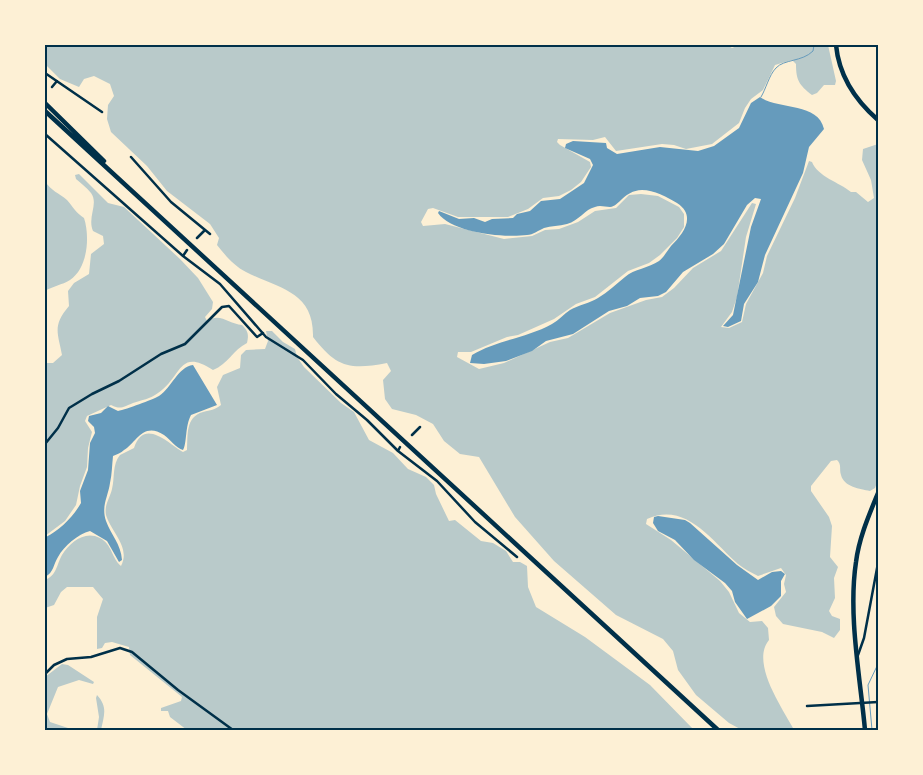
<svg xmlns="http://www.w3.org/2000/svg" width="923" height="775" viewBox="0 0 923 775" font-family="'Roboto Serif',serif">
	<style>
		.green { fill: #b9caca }
		.water { fill: #669bbc }
		.lines { fill: none; stroke-linecap: round; stroke-linejoin: round }
		.stream { stroke: #669bbc; stroke-width: 1 }
		.minor { stroke: #003049; stroke-width: 2.5 }
		.trunk { stroke: #003049; stroke-width: 4.5 }
		.motorway { stroke: #003049; stroke-width: 4.5 }
		.neatline { fill: none; stroke: #003049; stroke-width: 2 }
	</style>
	<rect width="100%" height="100%" fill="#fdf0d5"/>
	<path class="green" d="M 45,45 L 727,45 L 732,48 L 739,45 L 828,45 L 836,81 L 835,85 L 824,85 L 817,93 L 812,95 C 799,85 796,80 796,64 L 792,60 L 775,65 L 763,90 L 751,99 L 745,108 L 739,123 L 712,144 L 686,149 L 674,145 L 662,144 L 616,151 L 605,137 L 593,140 L 558,139 L 557,142 L 560,145 L 590,162 L 591,167 L 581,182 L 571,190 L 559,196 L 543,198 L 528,209 L 508,217 L 458,217 L 433,208 L 428,209 L 421,222 L 423,226 L 445,224 L 504,239 L 532,236 L 545,230 L 559,229 L 578,222 L 595,211 L 616,208 L 629,195 L 641,194 L 658,196 L 679,207 L 684,214 L 684,227 L 677,238 L 660,255 L 649,263 L 628,271 L 595,297 L 576,304 L 554,319 L 518,335 L 507,337 L 471,352 L 458,352 L 457,357 L 479,369 L 504,363 L 550,342 L 568,338 L 610,313 L 646,300 L 662,297 L 674,288 L 693,268 L 721,251 L 752,203 L 756,204 L 746,237 L 737,297 L 732,312 L 721,327 L 729,328 L 742,322 L 746,304 L 763,273 L 767,256 L 795,198 L 809,161 L 812,162 C 818,177 839,182 851,192 L 856,192 L 868,202 L 874,198 L 871,180 L 862,160 L 863,149 L 878,144 L 878,480 L 875,488 L 870,491 C 860,489 844,487 841,475 C 839,469 842,465 837,460 L 831,461 L 811,486 L 811,491 L 829,517 L 832,526 L 830,557 L 838,567 L 834,578 L 835,598 L 829,611 L 832,616 L 840,619 L 840,630 L 834,638 L 822,632 L 783,624 L 776,616 L 774,607 L 786,592 L 784,584 L 786,575 L 781,568 L 758,576 C 752,573 744,569 738,564 C 712,541 686,501 647,519 L 646,524 L 671,540 L 720,581 L 729,592 L 739,613 L 750,622 L 762,621 L 768,628 L 769,640 C 750,663 783,709 794,730 L 756,728 L 742,730 L 729,723 L 696,695 L 678,670 L 673,651 L 663,639 L 616,615 L 554,561 L 515,517 L 479,457 L 460,454 L 444,441 L 433,424 L 416,415 L 392,409 L 385,399 L 383,380 L 391,371 L 387,363 C 350,370 337,368 313,337 C 314,291 279,289 246,272 C 234,266 225,255 217,245 L 219,238 L 210,224 L 167,191 L 147,166 L 111,132 L 107,119 L 108,105 L 114,96 L 110,84 L 94,76 L 84,79 L 79,87 L 60,79 L 45,64 Z
		M 79,174 L 108,203 L 124,207 L 180,259 L 198,278 L 213,302 L 212,309 L 205,317 L 207,321 C 220,312 229,324 242,325 C 248,331 249,334 247,343 C 233,350 228,364 213,370 C 178,347 182,377 158,393 C 150,399 142,400 133,403 C 123,407 121,410 111,405 L 87,416 L 85,421 L 92,432 L 88,448 L 87,467 L 80,486 L 76,505 L 65,521 L 45,536 L 45,363 L 53,363 L 62,355 C 58,333 52,326 69,306 L 68,291 L 74,283 L 89,274 L 91,254 L 104,244 L 103,236 L 93,231 C 87,217 99,204 91,193 C 87,188 81,183 76,179 L 75,175 Z
		M 45,181 C 51,191 59,193 67,200 C 73,207 76,213 84,218 C 90,236 88,268 70,280 C 62,285 53,286 45,291 Z
		M 266,331 L 272,331 L 283,342 L 295,349 L 297,357 L 304,367 L 341,403 L 354,412 L 369,440 L 393,453 L 408,469 L 426,477 L 434,485 L 436,494 L 449,521 L 455,520 L 481,541 L 493,543 L 506,551 L 513,562 L 520,562 L 527,566 L 528,587 L 536,607 L 585,637 L 650,685 L 694,730 L 187,730 L 170,717 L 168,711 L 161,711 L 161,708 L 181,701 L 182,697 L 130,655 L 129,647 L 112,642 L 105,643 L 102,648 L 97,649 L 97,617 L 103,599 L 93,587 L 67,587 L 61,592 L 54,605 L 45,608 L 45,580 C 57,575 56,566 62,555 C 70,542 85,530 100,538 C 112,544 112,559 121,566 C 131,547 111,532 106,515 C 104,505 110,498 112,489 C 115,477 112,465 120,455 L 134,448 C 144,417 169,444 183,452 L 187,450 C 188,436 185,417 203,412 C 211,410 214,410 221,405 L 217,387 L 223,375 L 240,368 L 241,355 L 246,350 L 265,349 L 268,341 Z
		M 62,664 L 68,665 L 94,682 L 93,684 L 79,680 L 58,687 L 47,714 L 50,722 L 74,730 L 45,730 L 45,677 Z
		M 97,695 C 108,707 104,715 101,730 L 97,730 L 99,717 L 96,698 Z"/>
	<path class="water" d="M 760,97 C 777,110 818,102 824,129 L 809,147 L 803,173 L 765,255 L 758,282 L 744,304 L 741,321 L 728,327 L 723,326 L 733,315 L 751,227 L 761,199 L 755,198 L 747,205 L 724,244 L 713,254 L 683,272 L 666,292 L 658,296 L 640,298 L 627,306 L 609,311 L 573,334 L 546,341 L 532,351 L 506,361 L 484,364 L 470,363 L 472,355 C 497,340 527,338 552,324 C 559,320 564,314 570,310 C 579,305 590,303 598,298 C 608,292 616,284 625,277 C 634,269 649,268 659,261 C 664,257 667,251 671,246 C 683,234 697,216 677,203 C 667,197 654,190 642,190 C 623,191 620,206 610,207 C 605,207 600,205 595,207 C 585,209 579,221 567,224 C 559,226 551,226 544,228 C 539,230 533,235 527,235 C 504,238 452,233 438,213 L 439,211 L 459,219 L 474,218 L 485,222 L 492,219 L 513,218 L 517,214 L 530,211 L 541,201 L 560,199 L 584,183 L 593,165 L 590,159 L 565,148 L 566,144 L 573,141 L 606,143 L 607,148 L 617,154 L 660,147 L 698,151 L 714,146 L 739,128 L 751,103 Z
		M 193,365 L 217,405 L 191,415 C 185,426 187,444 183,450 C 176,448 171,440 164,435 C 143,421 136,443 124,450 C 121,453 117,454 113,456 C 112,465 112,474 110,483 C 108,497 101,506 106,521 C 111,535 121,544 122,560 L 119,562 L 107,541 L 90,531 C 78,534 64,546 58,557 C 53,565 54,572 45,577 L 46,537 C 60,530 73,517 81,503 L 80,491 L 88,470 L 90,443 L 95,433 L 94,427 L 88,421 L 89,416 L 101,413 L 108,406 L 118,411 C 127,409 152,400 159,396 C 172,387 178,367 193,365 Z
		M 658,516 L 685,520 L 690,523 L 737,565 L 758,580 L 772,572 L 781,571 L 785,574 L 781,581 L 781,596 L 771,606 L 747,619 L 735,602 L 732,591 L 725,583 L 694,560 L 675,540 L 658,531 L 653,523 L 654,517 Z"/>
	<g class="lines">
		<path class="stream" d="M 761,97 C 766,89 769,75 776,68 C 784,59 802,62 813,51 L 814,45
			M 872,730 L 868,685 L 878,664"/>
		<path class="minor" d="M 45,73 L 102,112
			M 52,87 L 57,81
			M 45,134 L 183,256
			M 131,157 L 171,202 L 210,234
			M 197,238 L 205,230
			M 187,250 L 183,256 L 220,284 L 266,337 L 303,360 L 336,394 L 367,420 L 398,451
			M 412,435 L 420,427
			M 45,444 L 58,428 L 69,408 L 92,394 L 119,381 L 161,354 L 185,344 L 222,307 L 229,306 L 257,337 L 263,333
			M 400,447 L 398,451 L 437,481 L 475,522 L 517,557
			M 858,655 L 864,638 L 878,563
			M 45,674 L 54,665 L 67,659 L 91,657 L 120,648 L 132,652 L 178,690 L 233,730
			M 807,706 L 878,702"/>
		<path class="trunk" d="M 836,45 C 839,76 855,100 878,120
			M 865,730 C 860,676 848,615 856,562 C 859,538 869,515 878,493"/>
		<path class="motorway" d="M 45,103 L 104,161
			M 45,111 L 718,730"/>
	</g>
	<rect width="923" height="775" fill="none" stroke="#fdf0d5" stroke-width="92"/>
	<rect x="46" y="46" width="831" height="683" class="neatline"/>
</svg>
